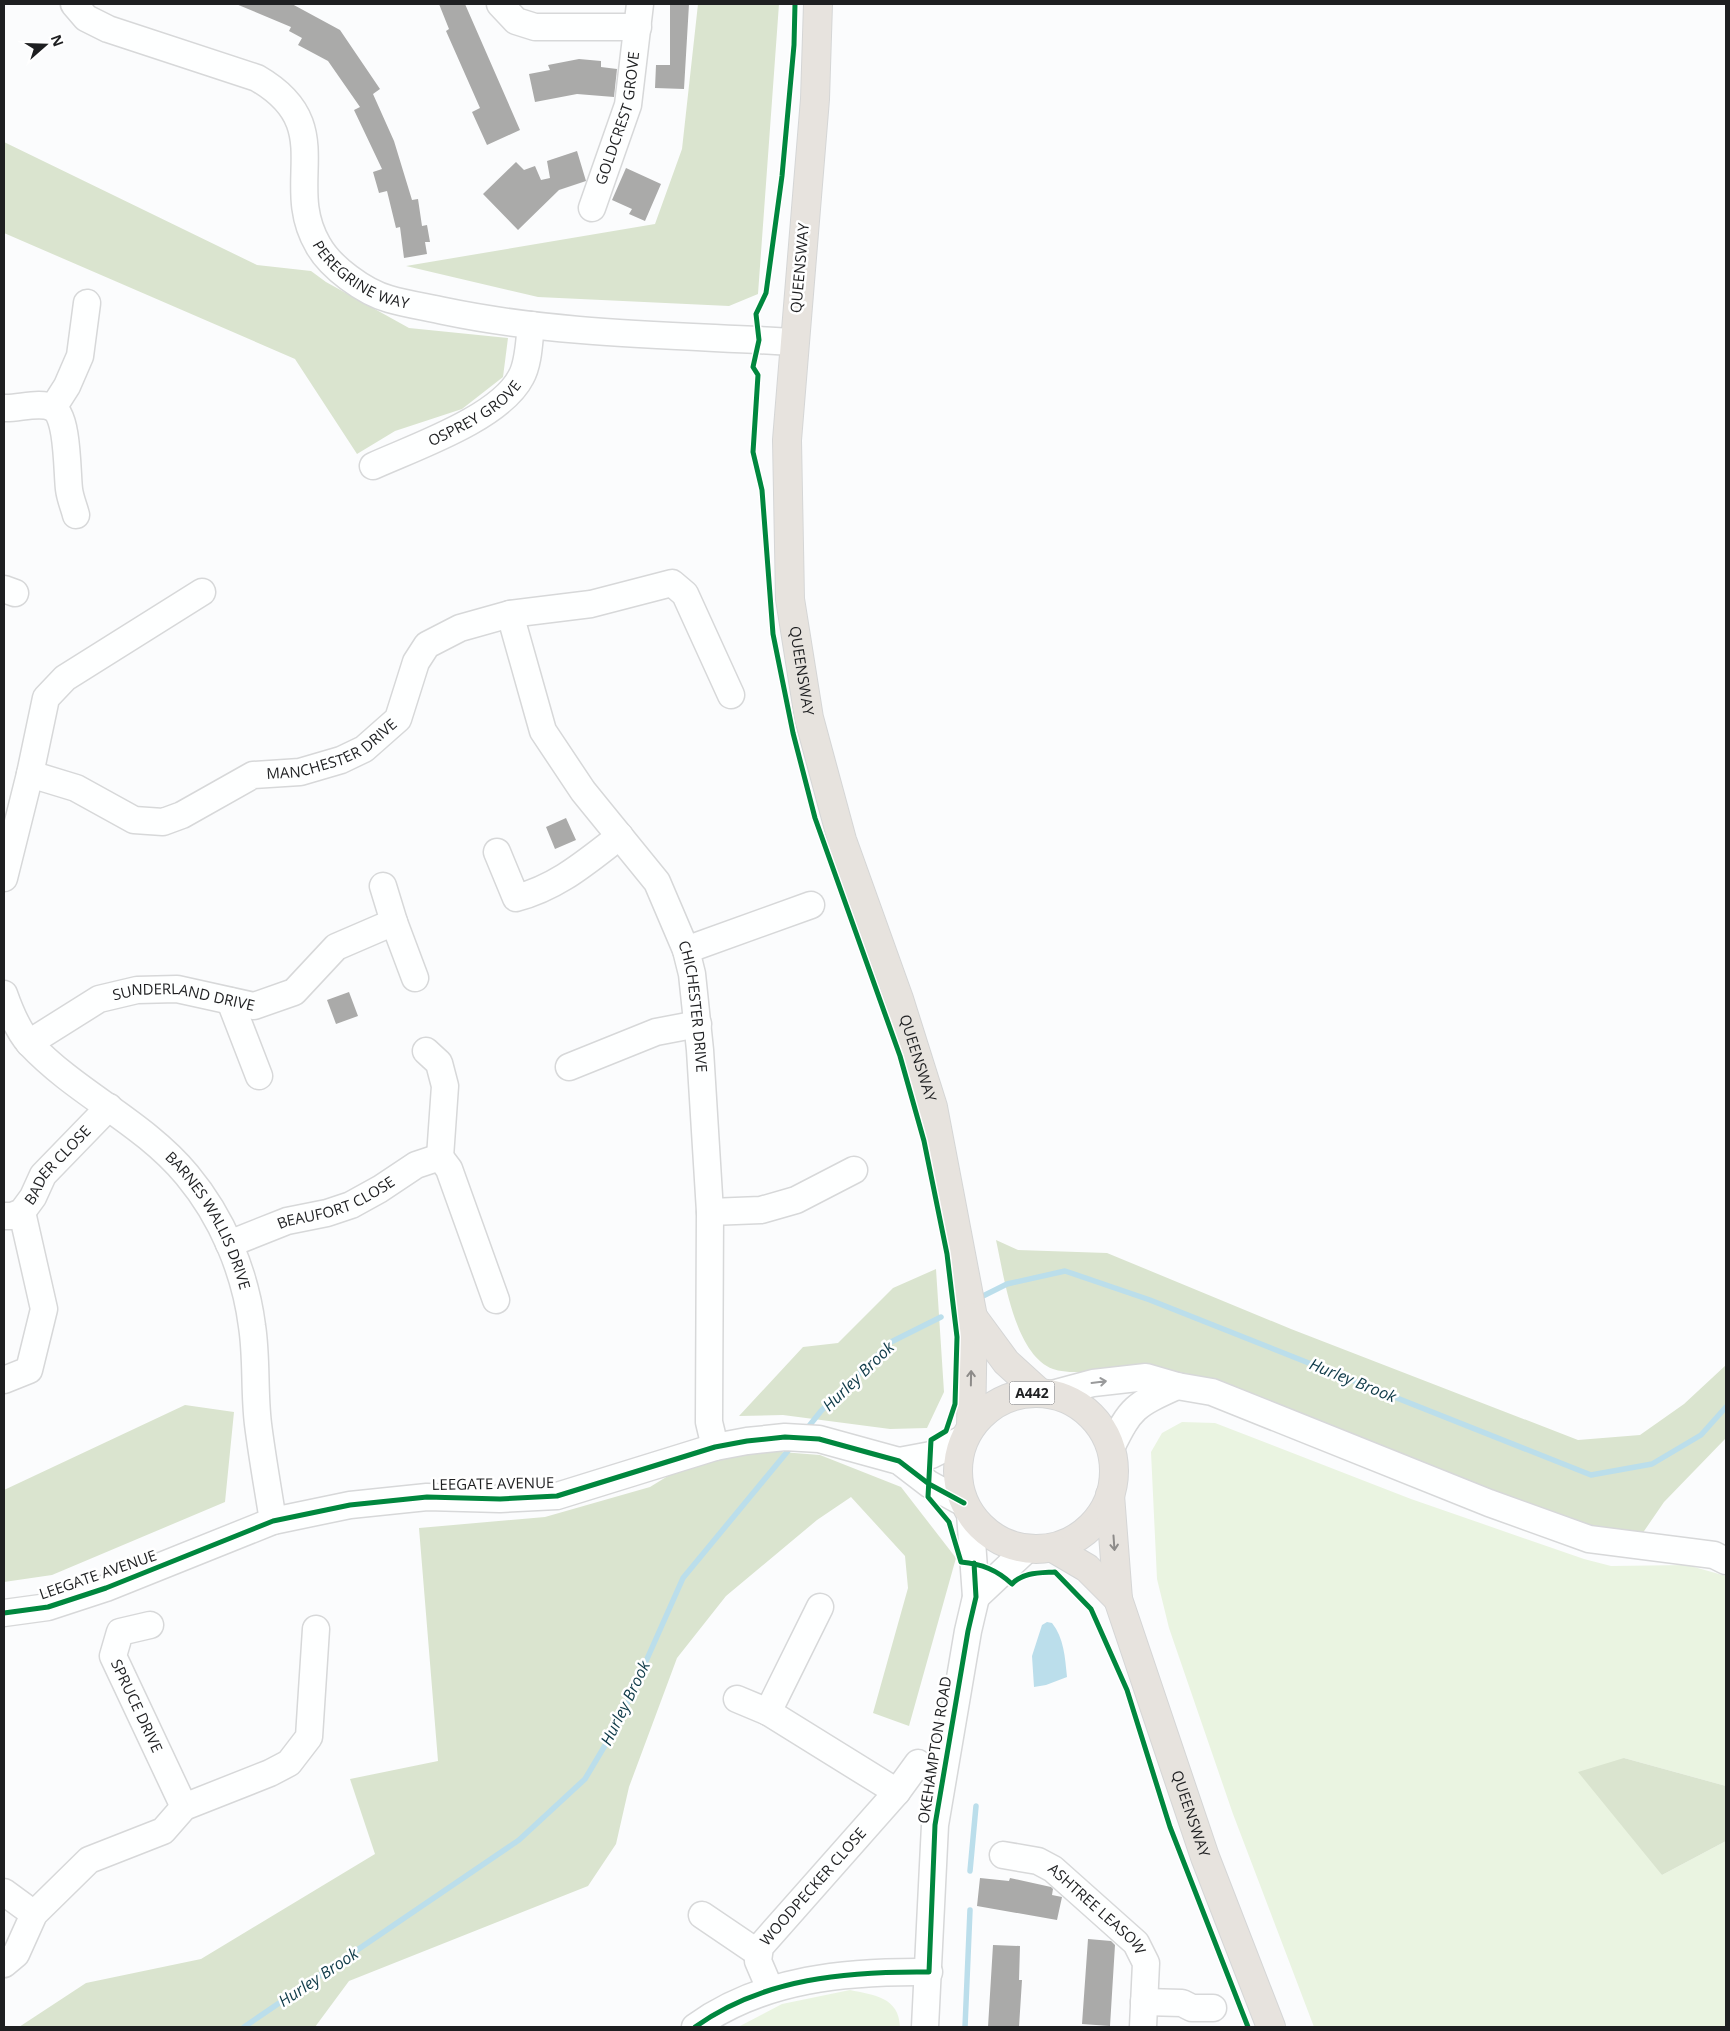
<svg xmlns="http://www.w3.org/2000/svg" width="1730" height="2031" viewBox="0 0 1730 2031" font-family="'Open Sans',sans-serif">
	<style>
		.green { fill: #eaf4e1 }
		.forest { fill: #dae4cf }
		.water { fill: #bbdeeb }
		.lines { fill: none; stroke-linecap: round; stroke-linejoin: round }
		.stream { stroke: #bbdeeb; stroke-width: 5.5 }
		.building { fill: #aaaaa9 }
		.minor-casing { stroke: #d7d8d9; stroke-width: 29 }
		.major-casing { stroke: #d5d6d6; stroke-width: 30 }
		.minor { stroke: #feffff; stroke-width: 26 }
		.major { stroke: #e7e3de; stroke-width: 28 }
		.cycleway-casing { stroke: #fff; stroke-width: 8 }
		.cycleway { stroke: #00873e; stroke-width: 5 }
		.oneway { stroke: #8d8b89 }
		.oneway2 { stroke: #999a9b }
		.labels { text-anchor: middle; stroke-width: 5; stroke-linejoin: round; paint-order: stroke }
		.shield { fill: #fff; stroke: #626264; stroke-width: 1 }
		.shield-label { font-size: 14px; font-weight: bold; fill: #1e1f21 }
		.street-label { font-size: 15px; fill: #1e1f21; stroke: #fff }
		.water-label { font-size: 16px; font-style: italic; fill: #0e3a48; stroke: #fff }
	</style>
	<rect width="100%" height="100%" fill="#fbfcfd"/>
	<path class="green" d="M 1182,1422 L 1215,1423 L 1411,1499 L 1584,1559 L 1611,1566 L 1687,1565 L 1726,1576 L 1726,1786 L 1624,1758 L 1662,1875 L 1726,1841 L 1726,2027 L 1314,2027 L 1233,1814 L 1169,1628 L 1157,1579 L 1151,1452 L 1162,1433 Z
		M 850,1990 C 874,1995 899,1997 900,2027 L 738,2027 L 782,2004 Z"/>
	<path class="forest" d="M 698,4 L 779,4 L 758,294 L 729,306 L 538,297 L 406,266 L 655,224 L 682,149 Z
		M 4,142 L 257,265 L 311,271 L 326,282 L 409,328 L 508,338 L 503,377 L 462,409 L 395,431 L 357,454 L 295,359 L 4,233 Z
		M 996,1240 L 1018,1250 L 1107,1253 L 1291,1329 L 1578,1440 L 1640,1435 L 1684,1404 L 1726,1365 L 1726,1438 L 1664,1502 L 1640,1537 L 1546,1519 L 1129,1367 C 1108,1369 1073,1376 1053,1369 C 1014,1354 1004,1276 996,1240 Z
		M 936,1269 L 944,1392 L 927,1428 L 890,1429 L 783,1415 L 739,1416 L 803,1347 L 838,1343 L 893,1288 Z
		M 185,1405 L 234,1412 L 225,1502 L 52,1575 L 4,1582 L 4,1490 Z
		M 715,1447 L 820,1455 L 901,1487 L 956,1558 L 909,1726 L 873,1713 L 908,1588 L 905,1556 L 851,1497 L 817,1520 L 726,1596 L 677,1658 L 629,1787 L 616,1844 L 588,1886 L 349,1981 L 315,2027 L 19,2027 L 86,1983 L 201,1959 L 375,1854 L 350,1779 L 438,1761 L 419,1528 L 545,1517 L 650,1487 Z
		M 1624,1758 L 1726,1786 L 1726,1841 L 1662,1875 L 1578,1772 Z"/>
	<path class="water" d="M 1047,1622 L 1052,1623 C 1064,1638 1065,1657 1067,1677 L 1046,1685 L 1034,1687 L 1032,1656 L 1042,1625 Z"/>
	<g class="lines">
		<path class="stream" d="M 977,1299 L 1007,1284 L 1065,1271 L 1150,1300 L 1591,1475 L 1652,1464 L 1701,1435 L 1726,1407
			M 805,1431 L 821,1411 L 891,1342 L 941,1317
			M 970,1871 L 976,1806
			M 244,2027 L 519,1840 L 585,1779 L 619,1722 L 683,1578 L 792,1446
			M 965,2027 L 970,1910"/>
	</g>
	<path class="building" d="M 236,4 L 292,4 L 340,30 L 380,89 L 373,94 L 394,141 L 412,200 L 418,199 L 422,226 L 427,225 L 430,242 L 425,242 L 427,254 L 404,258 L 400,227 L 396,228 L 387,191 L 379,193 L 373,172 L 382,169 L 354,110 L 360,107 L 328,61 L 298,45 L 302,38 L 289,31 L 291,27 Z
		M 439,4 L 465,4 L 520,130 L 487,145 L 472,112 L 480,108 L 446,31 L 449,29 Z
		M 670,4 L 689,4 L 684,89 L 655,88 L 656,65 L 670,65 Z
		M 579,59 L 601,61 L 601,67 L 617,69 L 614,97 L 577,94 L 535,102 L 529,74 L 550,70 L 548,65 Z
		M 577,151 L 586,181 L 559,190 L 518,230 L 483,194 L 516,162 L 524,170 L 535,166 L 541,180 L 550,178 L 547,161 Z
		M 626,168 L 661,184 L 645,221 L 629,214 L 632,209 L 612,200 Z
		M 566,818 L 576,840 L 555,849 L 546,827 Z
		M 349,992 L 358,1016 L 336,1024 L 327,1000 Z
		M 980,1878 L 1009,1881 L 1010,1878 L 1051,1887 L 1053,1889 L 1052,1895 L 1062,1897 L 1057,1920 L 977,1906 Z
		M 1088,1939 L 1111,1941 L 1115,1945 L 1110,2026 L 1082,2024 Z
		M 993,1945 L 1020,1946 L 1019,1980 L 1022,1980 L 1019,2027 L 988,2027 Z"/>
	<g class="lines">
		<g class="minor-casing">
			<g id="minor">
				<path id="s1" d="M 74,4 L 86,18 L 108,29 L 257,78 C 340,126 281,182 318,245 C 330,267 364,292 389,299 C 406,304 426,307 444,311 C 559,335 677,335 794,342"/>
				<path d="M 500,4 L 516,21 L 535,27 L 638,27"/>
				<path id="s2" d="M 592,208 L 628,105 L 640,4"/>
				<path d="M 4,408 C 18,409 40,401 53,408 C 68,415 67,473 69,489 C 70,498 74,507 76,515"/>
				<path d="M 53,408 L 67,386 L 80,356 L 87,303"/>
				<path id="s3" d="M 373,466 C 415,447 500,418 521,377 C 529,363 529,340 531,325"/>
				<path d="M 4,589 L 15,593"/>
				<path id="s4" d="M 510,614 L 543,731 L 583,791 L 657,882 L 686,950 L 692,974 L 700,1050 L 710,1212 L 709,1422 L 715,1447"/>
				<path id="s5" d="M 30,774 L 76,788 L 134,820 L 163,822 L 182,815 L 253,775 L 300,772 L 341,760 L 364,749 L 398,719 L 416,662 L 427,645 L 460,628 L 510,614 L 591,604 L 672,583 L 685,594 L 731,695"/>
				<path d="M 497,852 L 516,898 C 558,887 586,862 620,836"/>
				<path d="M 4,878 L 30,774 L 46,698 L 65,678 L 202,592"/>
				<path d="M 394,922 L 415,978"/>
				<path d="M 686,950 L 811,905"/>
				<path id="s6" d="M 4,994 C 10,1011 18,1031 30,1044 C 77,1094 143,1122 187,1175 C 222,1217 245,1271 252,1326 C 257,1358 254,1391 258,1424 C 262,1456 268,1489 273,1521"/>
				<path d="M 230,1001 L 259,1076"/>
				<path id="s7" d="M 29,1043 L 99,999 L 137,990 L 177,989 L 254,1006 L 294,992 L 336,947 L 394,922 L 383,886"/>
				<path d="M 426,1051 L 439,1063 L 445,1086 L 440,1157"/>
				<path d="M 569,1067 L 656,1032 L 698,1024"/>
				<path d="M 710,1212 L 761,1210 L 796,1200 L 854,1170"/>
				<path id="s8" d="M 4,1216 L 12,1216 L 22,1212 L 33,1197 L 43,1175 L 109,1107"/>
				<path id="s9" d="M 229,1244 L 287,1221 L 327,1213 L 351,1205 L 380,1189 L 416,1165 L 440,1157 L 449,1169 L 496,1300"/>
				<path d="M 4,1380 L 29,1370 L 44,1309 L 22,1212"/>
				<path d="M 1052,1394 L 1093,1383 L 1146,1377 L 1177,1386 L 1212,1392 L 1489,1503 L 1589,1539 L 1714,1555 L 1726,1561"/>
				<path d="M 1111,1448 C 1131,1407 1135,1405 1177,1386"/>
				<path d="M 899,1461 L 931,1455 L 965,1438"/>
				<path d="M 976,1597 L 1027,1549"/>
				<path d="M 4,1613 L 48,1607 L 106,1588 L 273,1521 L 350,1505 L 427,1497 L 500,1499 L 557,1496 L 715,1447 L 747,1441 L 785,1437 L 819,1439 L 899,1461 L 929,1484 L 964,1503"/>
				<path id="s10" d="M 150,1625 L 120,1632 L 113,1656 L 184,1807"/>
				<path d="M 737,1699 L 768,1712 L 897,1792"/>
				<path d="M 768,1712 L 820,1607"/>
				<path id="s11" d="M 1003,1855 L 1038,1861 L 1053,1869 L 1136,1943 L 1146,1963 L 1143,2027"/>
				<path d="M 4,1892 L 34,1914"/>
				<path d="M 702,1915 L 758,1953"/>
				<path d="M 4,1964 L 16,1954 L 34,1914 L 89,1860 L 163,1831 L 184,1807 L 270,1773 L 289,1763 L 309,1737 L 316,1629"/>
				<path id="s12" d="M 770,1989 L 758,1961 L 760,1947 L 897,1792 L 918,1763"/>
				<path d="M 1144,2002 L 1182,2003 L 1192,2008 L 1213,2008"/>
				<path d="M 695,2027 C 763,1978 848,1971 929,1972"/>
				<path d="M 925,2027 L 935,1825 L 968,1631 L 976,1597 L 970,1513"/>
			</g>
		</g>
		<g class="major-casing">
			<g id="major">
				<path id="s13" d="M 818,4 L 815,99 L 787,440 L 790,599 L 809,718 L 842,840 L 899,999 L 933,1107 L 973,1317 L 971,1427"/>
				<path d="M 973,1317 L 1006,1362 L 1039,1392"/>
				<circle cx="1036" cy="1471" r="78"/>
				<path id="s14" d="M 1110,1495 L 1118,1599 L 1205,1857 L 1271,2027"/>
				<path d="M 1053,1548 L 1087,1568 L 1118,1599"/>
			</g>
		</g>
		<use href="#minor" class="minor"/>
		<use href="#major" class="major"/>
		<g class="cycleway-casing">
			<path id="cycleway" d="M 795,4 L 794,45 L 782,176 L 766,293 L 756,314 L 759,340 L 753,367 L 758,375 L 753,452 L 762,490 L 773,634 L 793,733 L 815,818 L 900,1056 L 924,1141 L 947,1254 L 957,1337 L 955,1404 L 946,1431 L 931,1440 L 928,1497 L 949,1522 L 961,1562 C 982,1564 997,1570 1012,1584 C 1023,1572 1040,1573 1055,1572 L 1091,1609 L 1127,1690 L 1170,1827 L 1248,2027
				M 4,1613 L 48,1607 L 106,1588 L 273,1521 L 350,1505 L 427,1497 L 500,1499 L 557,1496 L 715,1447 L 747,1441 L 785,1437 L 819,1439 L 899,1461 L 929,1484 L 964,1503
				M 695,2027 C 763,1978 848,1971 929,1972 L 935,1825 L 968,1631 L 976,1597 L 974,1563"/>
		</g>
		<use href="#cycleway" class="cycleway"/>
	</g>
	<defs><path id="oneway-shaft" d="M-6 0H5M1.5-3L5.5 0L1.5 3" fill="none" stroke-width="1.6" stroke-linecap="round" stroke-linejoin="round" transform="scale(1.25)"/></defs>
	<g class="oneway">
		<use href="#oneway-shaft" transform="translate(971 1378) rotate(-89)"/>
		<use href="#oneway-shaft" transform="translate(1114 1543) rotate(86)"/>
	</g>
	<use class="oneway2" href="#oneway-shaft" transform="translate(1099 1382) rotate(-7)"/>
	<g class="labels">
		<rect class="shield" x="1009.5" y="1381.5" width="45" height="23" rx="4"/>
		<g class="shield-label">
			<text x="1032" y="1398">A442</text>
		</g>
		<g class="street-label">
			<text dy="5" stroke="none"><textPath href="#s2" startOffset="94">GOLDCREST GROVE</textPath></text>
			<text transform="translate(800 268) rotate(-85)" y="5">QUEENSWAY</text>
			<text dy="5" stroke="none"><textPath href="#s1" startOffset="442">PEREGRINE WAY</textPath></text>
			<text dy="5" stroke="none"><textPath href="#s3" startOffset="115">OSPREY GROVE</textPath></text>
			<text dy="5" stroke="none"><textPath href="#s13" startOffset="669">QUEENSWAY</textPath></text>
			<text dy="5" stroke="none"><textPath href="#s5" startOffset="330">MANCHESTER DRIVE</textPath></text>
			<text dy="5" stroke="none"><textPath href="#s7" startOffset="169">SUNDERLAND DRIVE</textPath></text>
			<text dy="5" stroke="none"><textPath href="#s4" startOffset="442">CHICHESTER DRIVE</textPath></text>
			<text dy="5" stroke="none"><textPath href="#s13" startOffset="1074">QUEENSWAY</textPath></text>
			<text dy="5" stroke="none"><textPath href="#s8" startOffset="78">BADER CLOSE</textPath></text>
			<text dy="5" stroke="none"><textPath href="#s9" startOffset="115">BEAUFORT CLOSE</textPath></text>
			<text dy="5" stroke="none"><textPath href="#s6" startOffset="312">BARNES WALLIS DRIVE</textPath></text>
			<text transform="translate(493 1484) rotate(-1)" y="5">LEEGATE AVENUE</text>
			<text transform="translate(98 1575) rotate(-19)" y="5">LEEGATE AVENUE</text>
			<text dy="5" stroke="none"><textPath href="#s10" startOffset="111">SPRUCE DRIVE</textPath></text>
			<text transform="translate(935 1750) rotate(-81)" y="5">OKEHAMPTON ROAD</text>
			<text dy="5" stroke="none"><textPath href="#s14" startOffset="331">QUEENSWAY</textPath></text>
			<text dy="5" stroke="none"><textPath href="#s12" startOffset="125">WOODPECKER CLOSE</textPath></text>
			<text dy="5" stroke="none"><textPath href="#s11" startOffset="112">ASHTREE LEASOW</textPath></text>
		</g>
		<g class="water-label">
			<text transform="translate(858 1376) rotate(-44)" y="6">Hurley Brook</text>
			<text transform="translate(1353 1380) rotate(22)" y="6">Hurley Brook</text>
			<text transform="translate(625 1703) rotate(-64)" y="6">Hurley Brook</text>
			<text transform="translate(318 1977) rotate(-34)" y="6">Hurley Brook</text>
		</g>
	</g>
	<rect width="1730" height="2031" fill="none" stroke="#1e1f21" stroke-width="10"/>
	<g transform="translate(45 45) rotate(70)" stroke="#ffffff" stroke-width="4" paint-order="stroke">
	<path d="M0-4L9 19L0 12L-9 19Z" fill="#1e1f21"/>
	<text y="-8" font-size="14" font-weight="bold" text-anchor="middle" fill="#1e1f21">N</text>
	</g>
</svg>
